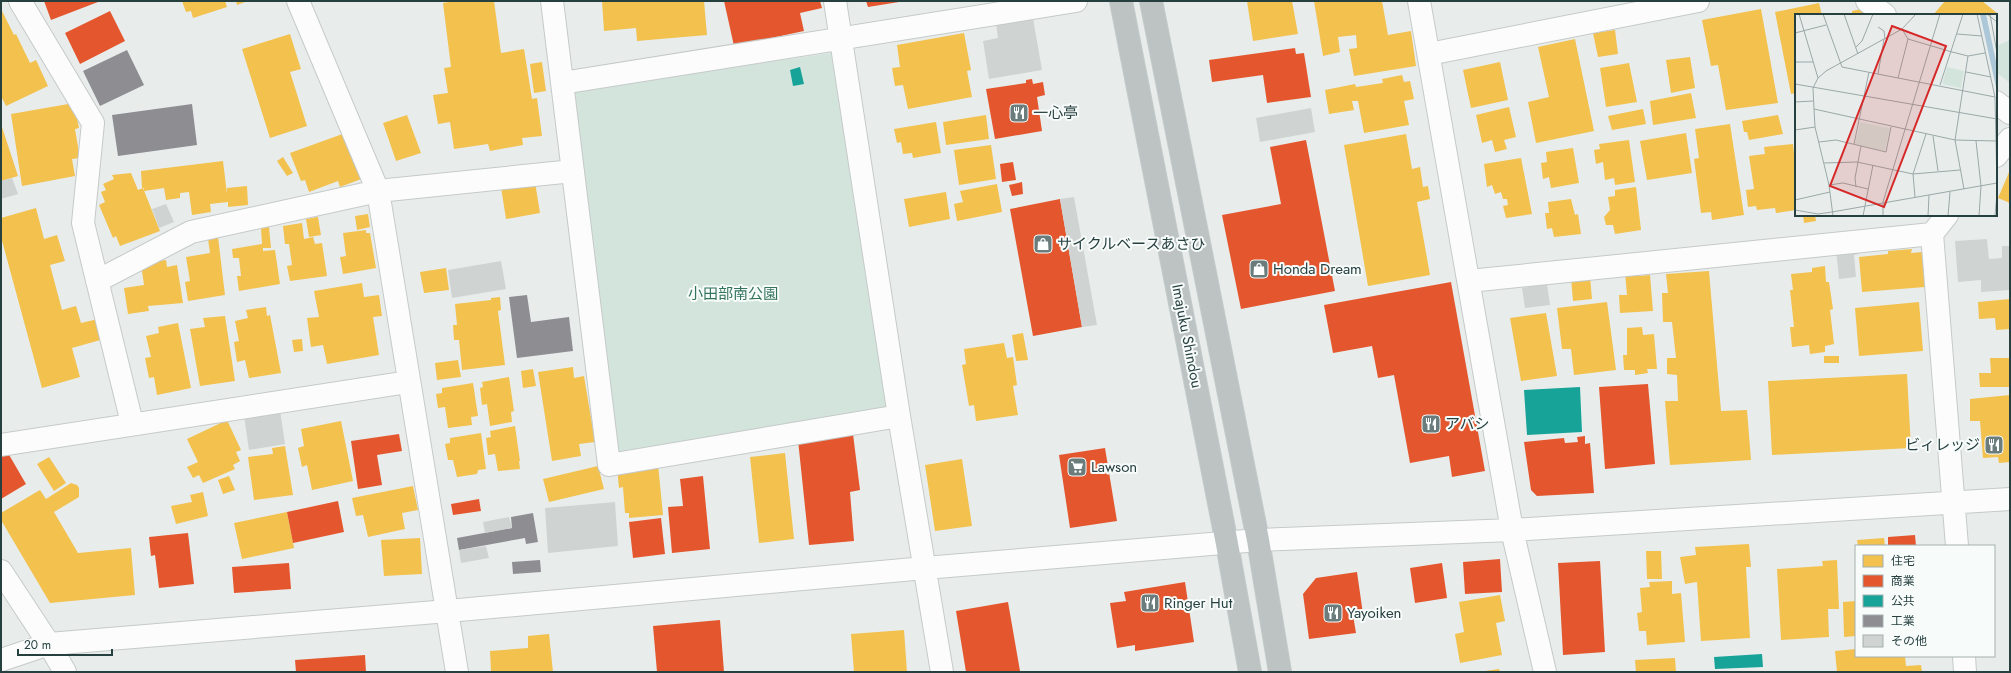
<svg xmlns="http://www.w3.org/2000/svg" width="2011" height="673" viewBox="0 0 2011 673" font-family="Jost,'Noto Sans JP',sans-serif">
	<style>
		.green { fill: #d3e4dd }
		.homes { fill: #f2c14e }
		.shops { fill: #e4572e }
		.public { fill: #17a398 }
		.industry { fill: #8d8d92 }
		.building { fill: #cfd4d3 }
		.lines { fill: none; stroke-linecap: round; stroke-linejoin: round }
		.minor-casing { stroke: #c5cac9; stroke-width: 24 }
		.highway-casing { stroke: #c3cbca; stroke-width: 24 }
		.minor { stroke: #fcfcfc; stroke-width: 22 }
		.highway { stroke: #bdc3c3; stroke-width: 22 }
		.labels { text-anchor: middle; stroke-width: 4; stroke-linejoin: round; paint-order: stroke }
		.poi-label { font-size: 15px; fill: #26403f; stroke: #f7fbfa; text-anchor: start }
		.park-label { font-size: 15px; fill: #33745c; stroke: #f7fbfa }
		.street-label { font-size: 15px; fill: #26403f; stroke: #f7fbfa }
		.inset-road { fill: none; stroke: #9aa8a7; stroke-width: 1 }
		.view { fill: #d62828; fill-opacity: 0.15; stroke: #d62828; stroke-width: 2 }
		.inset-edge { fill: none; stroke: #26403f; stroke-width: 2 }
	</style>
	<rect width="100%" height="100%" fill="#e8edec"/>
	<path class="green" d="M 2010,40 L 2010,83 L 1996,72 L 1996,46 Z
		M 831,53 L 888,408 L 619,455 L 570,91 Z"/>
	<path class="homes" d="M 182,1 L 225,1 L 227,7 L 193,18 L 191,11 L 186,12 Z
		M 236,1 L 248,1 L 237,5 Z
		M 454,1 L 494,1 L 501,53 L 524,49 L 532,99 L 537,98 L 542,136 L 522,138 L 523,145 L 490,151 L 488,144 L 454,149 L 450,122 L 438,124 L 433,95 L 448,93 L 444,68 L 451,67 L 443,3 Z
		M 602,1 L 704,1 L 707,35 L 637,41 L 636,28 L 604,31 Z
		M 1247,1 L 1292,1 L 1298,34 L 1253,41 Z
		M 1314,1 L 1382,1 L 1388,35 L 1411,31 L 1416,66 L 1354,76 L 1349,49 L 1357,48 L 1356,35 L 1338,37 L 1340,52 L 1323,56 Z
		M 1945,1 L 1982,1 L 1997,13 L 1996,15 L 1933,15 Z
		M 1819,3 L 1822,15 L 1796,15 L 1796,93 L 1791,94 L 1775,12 Z
		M 1871,7 L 1873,15 L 1852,15 L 1852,11 Z
		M 1,9 L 14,35 L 16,34 L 30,63 L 36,60 L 48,86 L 6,106 L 1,96 Z
		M 1761,9 L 1778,103 L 1726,110 L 1718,65 L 1711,66 L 1702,20 Z
		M 1615,30 L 1618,54 L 1598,57 L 1593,33 Z
		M 964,33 L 971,70 L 967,71 L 972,97 L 908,109 L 903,85 L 895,86 L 892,68 L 900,67 L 897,45 Z
		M 290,34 L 301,69 L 290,72 L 307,126 L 270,138 L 242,49 Z
		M 1575,39 L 1594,131 L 1536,143 L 1528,102 L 1549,97 L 1538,47 Z
		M 1690,57 L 1695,88 L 1671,93 L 1666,60 Z
		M 542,62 L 546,91 L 534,93 L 530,64 Z
		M 1500,62 L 1508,100 L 1471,108 L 1463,70 Z
		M 1629,63 L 1637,102 L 1606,107 L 1600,68 Z
		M 1402,75 L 1404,82 L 1410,81 L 1414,99 L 1404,101 L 1409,125 L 1364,133 L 1358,101 L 1352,101 L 1354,110 L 1329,114 L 1325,90 L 1355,84 L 1356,87 L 1383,83 L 1382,79 Z
		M 1691,93 L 1696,118 L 1653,125 L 1650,101 Z
		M 74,103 L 79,128 L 75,129 L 80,158 L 72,159 L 75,176 L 22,186 L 11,114 Z
		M 1509,107 L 1516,137 L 1504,140 L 1507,149 L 1495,152 L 1492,140 L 1482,143 L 1476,115 Z
		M 1643,109 L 1646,124 L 1612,130 L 1608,116 Z
		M 407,115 L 421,153 L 396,161 L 383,123 Z
		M 986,115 L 989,139 L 946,145 L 943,122 Z
		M 1778,115 L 1783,134 L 1749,140 L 1747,132 L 1744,132 L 1742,121 Z
		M 936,122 L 941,153 L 913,158 L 912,153 L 903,154 L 901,142 L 897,143 L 894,129 Z
		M 1,124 L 18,176 L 1,181 Z
		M 1730,124 L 1744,215 L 1712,220 L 1711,212 L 1701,213 L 1694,159 L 1699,158 L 1695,129 Z
		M 348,132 L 364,178 L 340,187 L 338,181 L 309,192 L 305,180 L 301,181 L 290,153 Z
		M 1686,133 L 1692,173 L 1647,180 L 1640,141 Z
		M 1406,134 L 1412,169 L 1420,167 L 1423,187 L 1428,186 L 1430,199 L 1417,202 L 1430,275 L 1368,286 L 1344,145 Z
		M 1629,140 L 1635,182 L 1615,185 L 1614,178 L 1605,180 L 1603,162 L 1596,164 L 1594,150 L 1600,149 L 1599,144 Z
		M 1793,144 L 1796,173 L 1796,210 L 1776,213 L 1775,208 L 1757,210 L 1756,206 L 1748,207 L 1746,190 L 1754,189 L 1749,156 L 1765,154 L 1764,147 Z
		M 991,145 L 996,179 L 959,185 L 954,150 Z
		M 1573,148 L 1579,183 L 1551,188 L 1549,177 L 1543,179 L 1541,163 L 1547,162 L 1546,152 Z
		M 283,157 L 293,173 L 287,176 L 277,161 Z
		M 1521,158 L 1532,214 L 1506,218 L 1503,206 L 1508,205 L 1507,199 L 1503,199 L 1501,192 L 1495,194 L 1492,185 L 1487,187 L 1484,164 Z
		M 223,161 L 227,194 L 227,188 L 247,186 L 248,205 L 228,207 L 228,202 L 210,204 L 211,212 L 192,215 L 189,192 L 180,193 L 180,198 L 166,200 L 164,188 L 144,191 L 144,188 L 142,188 L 141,171 Z
		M 2010,170 L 2010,203 L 1998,198 Z
		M 131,173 L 138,190 L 143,188 L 145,193 L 160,231 L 120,246 L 116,236 L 113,238 L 99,205 L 105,202 L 101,192 L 106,190 L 103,184 L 114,179 L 112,175 Z
		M 535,182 L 540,213 L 506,219 L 501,187 Z
		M 997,184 L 1002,212 L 957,221 L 954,204 L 963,202 L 960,191 Z
		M 1636,187 L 1641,230 L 1615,234 L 1613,225 L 1606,225 L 1604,217 L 1610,210 L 1608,197 L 1615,196 L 1615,190 Z
		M 946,192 L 950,219 L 909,227 L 904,199 Z
		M 1571,199 L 1575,215 L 1578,214 L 1581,234 L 1554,237 L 1552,228 L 1547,229 L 1545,213 L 1549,213 L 1548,202 Z
		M 36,208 L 44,239 L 57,235 L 65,261 L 50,265 L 62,310 L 76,306 L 81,323 L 98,319 L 104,339 L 72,348 L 80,377 L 42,388 L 1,237 L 1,218 Z
		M 368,214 L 370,227 L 357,230 L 355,216 Z
		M 1803,215 L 1815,215 L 1816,221 L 1804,223 Z
		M 318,217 L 321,235 L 309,237 L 306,219 Z
		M 302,223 L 304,239 L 313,237 L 315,244 L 322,243 L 327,276 L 290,281 L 287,266 L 292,265 L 289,244 L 285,244 L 283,226 Z
		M 269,227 L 271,248 L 263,248 L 263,251 L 275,250 L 280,284 L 239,291 L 237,276 L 241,276 L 239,258 L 233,258 L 232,249 L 262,244 L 261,228 Z
		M 366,230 L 366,233 L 370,233 L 376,268 L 343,274 L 340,257 L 346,256 L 343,233 Z
		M 218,237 L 225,295 L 188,301 L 185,282 L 190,281 L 186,257 L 210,253 L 208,239 Z
		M 1912,249 L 1911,253 L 1922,252 L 1925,287 L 1862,292 L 1859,257 L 1888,254 L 1888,251 Z
		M 166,260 L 167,267 L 177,265 L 183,303 L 148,306 L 149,311 L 128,314 L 124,288 L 144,285 L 141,264 Z
		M 1825,266 L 1826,282 L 1829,282 L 1833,309 L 1830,310 L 1834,344 L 1825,346 L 1825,352 L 1810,354 L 1809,345 L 1792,347 L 1790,327 L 1794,327 L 1790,290 L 1793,290 L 1791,274 L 1812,272 L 1812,268 Z
		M 446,268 L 449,290 L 424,293 L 420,272 Z
		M 1639,271 L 1639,276 L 1650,275 L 1653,311 L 1620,313 L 1619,295 L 1627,295 L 1625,272 Z
		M 1709,271 L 1721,411 L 1747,410 L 1751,460 L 1670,465 L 1665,401 L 1678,401 L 1677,375 L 1667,374 L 1667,358 L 1676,358 L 1672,322 L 1663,322 L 1662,293 L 1668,293 L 1666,274 Z
		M 1590,277 L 1592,299 L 1573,301 L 1571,278 Z
		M 362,283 L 364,297 L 379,295 L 382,316 L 373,317 L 379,355 L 327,364 L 323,345 L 311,347 L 307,318 L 319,317 L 314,291 Z
		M 500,297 L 501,310 L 498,311 L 505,365 L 462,370 L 459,340 L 454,340 L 453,325 L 457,325 L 455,304 L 491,300 L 491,298 Z
		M 2010,299 L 2010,329 L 1996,330 L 1995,318 L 1979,319 L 1978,302 Z
		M 1607,302 L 1616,370 L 1574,375 L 1571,349 L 1562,349 L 1557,308 Z
		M 1919,302 L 1923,351 L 1859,356 L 1855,308 Z
		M 266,307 L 267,316 L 270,315 L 281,373 L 249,378 L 245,360 L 237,362 L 234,342 L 239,341 L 235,321 L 248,318 L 246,310 Z
		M 1546,313 L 1557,376 L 1521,381 L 1510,318 Z
		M 225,316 L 235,381 L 200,386 L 190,329 L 205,327 L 203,318 Z
		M 178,323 L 191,388 L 157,395 L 154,377 L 149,378 L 145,358 L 151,357 L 146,336 L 159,333 L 158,327 Z
		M 1642,327 L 1643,335 L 1654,334 L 1657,369 L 1647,369 L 1648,373 L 1635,375 L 1635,370 L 1624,370 L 1623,355 L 1627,355 L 1627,328 Z
		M 1023,333 L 1028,360 L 1016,361 L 1012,335 Z
		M 302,339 L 303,351 L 294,352 L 292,340 Z
		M 1004,343 L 1007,358 L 1013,357 L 1017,385 L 1013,386 L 1018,415 L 976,421 L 974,405 L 969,406 L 962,365 L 966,364 L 964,349 Z
		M 1824,356 L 1839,356 L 1839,363 L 1824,363 Z
		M 1990,358 L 2010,358 L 2010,387 L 1980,387 L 1979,373 L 1991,373 Z
		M 458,360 L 461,377 L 437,380 L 435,363 Z
		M 573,367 L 574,378 L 584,376 L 595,442 L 579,444 L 581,456 L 552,461 L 538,372 Z
		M 533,369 L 536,386 L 523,388 L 521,371 Z
		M 1907,374 L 1911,448 L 1772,455 L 1768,381 Z
		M 509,377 L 514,411 L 511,412 L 512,422 L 490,426 L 487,404 L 482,405 L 480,388 L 483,387 L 482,382 Z
		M 473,383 L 478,416 L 471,417 L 472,425 L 448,428 L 445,407 L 438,408 L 436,394 L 442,393 L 442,388 Z
		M 2010,395 L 2010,462 L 1999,463 L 1998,457 L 1983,458 L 1980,421 L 1970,421 L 1970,399 Z
		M 227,420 L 241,450 L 236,452 L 240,461 L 233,465 L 235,469 L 203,483 L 199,475 L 193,478 L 187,467 L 198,462 L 187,439 Z
		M 341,421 L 353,481 L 312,490 L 307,465 L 302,467 L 298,448 L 304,446 L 301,429 Z
		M 515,426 L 520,461 L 519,461 L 520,469 L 498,471 L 495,454 L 488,455 L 486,438 L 491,437 L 490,431 Z
		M 481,433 L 486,469 L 478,470 L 477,474 L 457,477 L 453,460 L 448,460 L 445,444 L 450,443 L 450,438 Z
		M 285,446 L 293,495 L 254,500 L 248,457 L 273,454 L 272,448 Z
		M 785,453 L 794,539 L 759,543 L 750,457 Z
		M 49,457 L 66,483 L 54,491 L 37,464 Z
		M 962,459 L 972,526 L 935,531 L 925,465 Z
		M 658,464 L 663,515 L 629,518 L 629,513 L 625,513 L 623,487 L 619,488 L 617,467 Z
		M 598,466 L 604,489 L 549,502 L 543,479 Z
		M 229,476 L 235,490 L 223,494 L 218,480 Z
		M 71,483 L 77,485 L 79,488 L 79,497 L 54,512 L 78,553 L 131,548 L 135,595 L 50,603 L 1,520 L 1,513 L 40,490 L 46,499 Z
		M 413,486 L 418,510 L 402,513 L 405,529 L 368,537 L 363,515 L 356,516 L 352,498 Z
		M 203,492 L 208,516 L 176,524 L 171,506 L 192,502 L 190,495 Z
		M 287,512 L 294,548 L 242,559 L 234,523 Z
		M 420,538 L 422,574 L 384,576 L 381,540 Z
		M 1884,538 L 1885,546 L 1858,546 L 1857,540 Z
		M 1749,544 L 1751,567 L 1746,567 L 1750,638 L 1701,641 L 1697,582 L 1685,584 L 1680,557 L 1696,555 L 1695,547 Z
		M 1646,551 L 1661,551 L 1662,579 L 1647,579 Z
		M 1837,560 L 1839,609 L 1828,609 L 1829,637 L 1781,640 L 1777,569 L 1823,566 L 1822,561 Z
		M 1672,581 L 1672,594 L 1681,593 L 1685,642 L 1647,645 L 1646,631 L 1639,631 L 1637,613 L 1642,612 L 1640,588 L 1650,587 L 1649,582 Z
		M 1500,595 L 1505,621 L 1496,623 L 1502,655 L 1460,663 L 1455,634 L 1464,632 L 1459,602 Z
		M 1856,601 L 1856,636 L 1844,637 L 1843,602 Z
		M 904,630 L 907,672 L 854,672 L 851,634 Z
		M 549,634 L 553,672 L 491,672 L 490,651 L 528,648 L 528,636 Z
		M 1856,649 L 1856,656 L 1905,656 L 1906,666 L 1921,665 L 1922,672 L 1837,672 L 1835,651 Z
		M 1675,658 L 1676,672 L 1636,672 L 1635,660 Z
		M 1499,669 L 1500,672 L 1485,672 L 1485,671 Z"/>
	<path class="shops" d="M 44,1 L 97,1 L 98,2 L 51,20 Z
		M 724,1 L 820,1 L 822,8 L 800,13 L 804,31 L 734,46 Z
		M 866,1 L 899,1 L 899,2 L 868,7 Z
		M 110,11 L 125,41 L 80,64 L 65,33 Z
		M 1295,48 L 1296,54 L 1304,53 L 1311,97 L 1267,103 L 1263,75 L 1212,82 L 1209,60 Z
		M 1032,79 L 1033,84 L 1043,82 L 1045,95 L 1037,97 L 1042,131 L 995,139 L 986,89 L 1026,83 L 1026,80 Z
		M 1306,140 L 1335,291 L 1241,309 L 1222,215 L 1281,204 L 1270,147 Z
		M 1013,162 L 1016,180 L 1002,182 L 1000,164 Z
		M 1022,182 L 1023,194 L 1012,196 L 1009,185 Z
		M 1060,199 L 1082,327 L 1033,336 L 1010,209 Z
		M 1451,282 L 1485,471 L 1452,477 L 1449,456 L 1410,463 L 1394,375 L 1378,378 L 1372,346 L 1333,353 L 1324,305 Z
		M 1648,384 L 1655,464 L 1605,469 L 1599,387 Z
		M 399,434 L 402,451 L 377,455 L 382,485 L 358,489 L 351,441 Z
		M 853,434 L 860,490 L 850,492 L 854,541 L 809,545 L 798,440 Z
		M 1585,436 L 1585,444 L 1590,443 L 1594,493 L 1537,496 L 1531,490 L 1524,442 L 1564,438 L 1565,443 L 1578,442 L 1577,437 Z
		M 1105,448 L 1117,521 L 1070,528 L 1059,455 Z
		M 8,453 L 26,484 L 1,499 L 1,457 Z
		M 703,476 L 710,549 L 672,553 L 668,507 L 683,506 L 680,479 Z
		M 479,499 L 481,511 L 453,515 L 451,504 Z
		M 338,501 L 344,532 L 293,543 L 287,512 Z
		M 661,518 L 665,554 L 633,558 L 629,522 Z
		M 188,533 L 194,584 L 159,588 L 155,555 L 151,556 L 149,537 Z
		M 1915,535 L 1916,546 L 1888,546 L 1888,537 Z
		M 1500,559 L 1502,592 L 1465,594 L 1463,562 Z
		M 1600,561 L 1605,652 L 1563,655 L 1558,563 Z
		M 289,563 L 291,589 L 234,593 L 232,567 Z
		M 1442,563 L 1447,598 L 1415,603 L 1410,568 Z
		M 1357,572 L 1363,614 L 1353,615 L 1356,633 L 1309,639 L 1303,594 L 1316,578 Z
		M 1185,582 L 1194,642 L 1135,651 L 1135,645 L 1117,648 L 1110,603 L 1126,601 L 1124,592 Z
		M 1008,602 L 1020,671 L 966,672 L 956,611 Z
		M 720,620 L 724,672 L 657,672 L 653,626 Z
		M 365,655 L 366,672 L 296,672 L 295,660 Z"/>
	<path class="public" d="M 800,67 L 804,84 L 793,86 L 790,70 Z
		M 1580,387 L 1582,432 L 1527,435 L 1524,390 Z
		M 1762,654 L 1763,667 L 1715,669 L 1714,657 Z"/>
	<path class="industry" d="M 127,50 L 144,85 L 100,106 L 83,71 Z
		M 192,104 L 197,145 L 118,156 L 112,115 Z
		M 527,295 L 531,322 L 569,317 L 573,351 L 517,358 L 509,297 Z
		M 533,513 L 538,542 L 526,544 L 525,538 L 459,550 L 457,538 L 512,528 L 511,517 Z
		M 540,560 L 541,572 L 513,574 L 512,562 Z"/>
	<path class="building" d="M 1033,18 L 1042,70 L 989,79 L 983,41 L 998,38 L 996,24 Z
		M 1311,108 L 1315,132 L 1260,142 L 1256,118 Z
		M 12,178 L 18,194 L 1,199 L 1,181 Z
		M 1074,197 L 1097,325 L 1082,327 L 1060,199 Z
		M 166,204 L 174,222 L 159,228 L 152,209 Z
		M 1987,239 L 1989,259 L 2002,258 L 2002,246 L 2010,246 L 2010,290 L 1981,292 L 1981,280 L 1958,282 L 1955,241 Z
		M 1858,247 L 1859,254 L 1854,255 L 1856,277 L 1839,279 L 1836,249 Z
		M 501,261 L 506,289 L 452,298 L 448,270 Z
		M 1547,284 L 1550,305 L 1525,308 L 1522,288 Z
		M 280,410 L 285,444 L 249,450 L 244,416 Z
		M 615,502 L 618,546 L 548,553 L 545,508 Z
		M 509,517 L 512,528 L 485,533 L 483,522 Z
		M 486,546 L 489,558 L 461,563 L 459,550 Z"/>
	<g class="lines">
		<g class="minor-casing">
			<path id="minor" d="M 20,1 L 93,123 L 83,223 L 132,423
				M 298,1 L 378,191 L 457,672
				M 552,1 L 609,465 L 899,416
				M 835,1 L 899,416 L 942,672
				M 1419,1 L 1512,530 L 1545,672
				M 1867,1 L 1885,15
				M 1429,54 L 1698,1
				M 562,83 L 1076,1
				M 1996,102 L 2010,113
				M 1996,156 L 2010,139
				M 1947,215 L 1932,234 L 1957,546
				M 97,281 L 191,232 L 378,191 L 573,171
				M 1469,281 L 1932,234
				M 1,445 L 408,382
				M 1,571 L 49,644 L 65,672
				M 1964,656 L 1965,672
				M 1,660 L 49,644 L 448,611 L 925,568 L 1258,540 L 1512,530 L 2010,499"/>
		</g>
		<g class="highway-casing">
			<path id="highway" d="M 1121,1 L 1227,544 L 1250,672
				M 1151,1 L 1258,540 L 1280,672"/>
		</g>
		<use href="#minor" class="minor"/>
		<use href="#highway" class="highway"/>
	</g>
	<defs>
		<g id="restaurant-square" transform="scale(1)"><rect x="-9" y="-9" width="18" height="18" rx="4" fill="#6a7d7c" stroke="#f7fbfa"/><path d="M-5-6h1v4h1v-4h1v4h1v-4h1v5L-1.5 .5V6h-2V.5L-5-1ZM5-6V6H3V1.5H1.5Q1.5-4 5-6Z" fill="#fff"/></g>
		<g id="shop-square" transform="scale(1)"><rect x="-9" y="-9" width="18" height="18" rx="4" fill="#6a7d7c" stroke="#f7fbfa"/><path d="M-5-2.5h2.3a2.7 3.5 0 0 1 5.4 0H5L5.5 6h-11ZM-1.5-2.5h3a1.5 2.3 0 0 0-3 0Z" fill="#fff"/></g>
		<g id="supermarket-square" transform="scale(1)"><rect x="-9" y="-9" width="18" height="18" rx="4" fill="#6a7d7c" stroke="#f7fbfa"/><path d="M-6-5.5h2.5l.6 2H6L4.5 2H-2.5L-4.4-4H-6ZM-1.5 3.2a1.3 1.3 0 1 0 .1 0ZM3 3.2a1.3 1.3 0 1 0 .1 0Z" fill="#fff"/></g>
	</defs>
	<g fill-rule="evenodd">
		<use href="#restaurant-square" x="1019" y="113"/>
		<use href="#shop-square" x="1043" y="244"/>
		<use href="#shop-square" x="1259" y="269"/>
		<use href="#restaurant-square" x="1431" y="424"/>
		<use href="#restaurant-square" x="1994" y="445"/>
		<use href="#supermarket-square" x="1077" y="467"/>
		<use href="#restaurant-square" x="1150" y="603"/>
		<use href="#restaurant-square" x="1333" y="613"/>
	</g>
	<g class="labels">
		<g class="poi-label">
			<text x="1033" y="118">一心亭</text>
			<text x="1057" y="249">サイクルベースあさひ</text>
			<text x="1273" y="274">Honda Dream</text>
			<text x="1445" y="429">アバシ</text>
			<text x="1980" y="450" text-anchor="end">ビィレッジ</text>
			<text x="1091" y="472">Lawson</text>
			<text x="1164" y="608">Ringer Hut</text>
			<text x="1347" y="618">Yayoiken</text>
		</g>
		<g class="park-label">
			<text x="733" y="299">小田部南公園</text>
		</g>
		<g class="street-label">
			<text transform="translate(1187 336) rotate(79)" y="5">Imajuku Shindou</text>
		</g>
	</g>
	<g transform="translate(1795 14)">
		<rect width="202" height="202" fill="#e8edec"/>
		<path d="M 152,53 L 169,57 L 166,74 L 147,70 ZM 65,108 L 95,114 L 90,137 L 60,130 Z" fill="#d3e4dd"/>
		<path d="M 185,0 L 191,0 L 202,52 L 202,78 Z" fill="#acc7d8"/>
		<path class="inset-road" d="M 4,0 L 23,64M 28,0 L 47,53 L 200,83M 49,0 L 63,40M 121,0 L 107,15 L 31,57 L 23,64 L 18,74 L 19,95 L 160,126 L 201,127M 182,0 L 200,83 L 202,174M 192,0 L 202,8M 195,0 L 202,39M 83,13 L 89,17 L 90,25M 107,15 L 113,25 L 157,38 L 173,42 L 190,39M 0,19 L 31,11M 162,20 L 187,22M 61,33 L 67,27 L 78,0M 0,48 L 18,48M 171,58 L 196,63M 83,60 L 89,25M 103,64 L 113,25M 0,70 L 202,105M 145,71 L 168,0M 0,88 L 18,87M 19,95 L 20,113 L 34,171 L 38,202M 0,116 L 20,113M 138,122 L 143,157M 181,127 L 186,172 L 184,202M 24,128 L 41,126 L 91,138 L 96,113M 59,130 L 74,58M 29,149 L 62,148 L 118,160 L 165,156M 34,171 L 48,169 L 73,175M 61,173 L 60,164 L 66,132M 169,175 L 160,126 L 173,42M 120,183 L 118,160 L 131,120M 0,186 L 35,178M 0,196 L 23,200 L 37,198 L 202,169M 68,202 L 78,151M 88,202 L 88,188 L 145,0M 133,202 L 134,181M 153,202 L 155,178M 200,202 L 202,179"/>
		<path class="view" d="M 97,12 L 151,32 L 89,193 L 35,172 Z"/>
		<rect width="202" height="202" class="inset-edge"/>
	</g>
	<rect width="2011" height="673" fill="none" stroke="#26403f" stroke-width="4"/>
	<rect x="1855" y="545" width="140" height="112" fill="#f7fbfa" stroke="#a3b0af"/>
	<rect x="1863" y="555" width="20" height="12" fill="#f2c14e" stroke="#a3b0af"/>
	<text x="1891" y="565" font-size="12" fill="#26403f">住宅</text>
	<rect x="1863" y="575" width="20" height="12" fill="#e4572e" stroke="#a3b0af"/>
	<text x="1891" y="585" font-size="12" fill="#26403f">商業</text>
	<rect x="1863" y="595" width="20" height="12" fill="#17a398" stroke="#a3b0af"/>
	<text x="1891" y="605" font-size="12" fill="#26403f">公共</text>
	<rect x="1863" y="615" width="20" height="12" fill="#8d8d92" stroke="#a3b0af"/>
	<text x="1891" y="625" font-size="12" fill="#26403f">工業</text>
	<rect x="1863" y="635" width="20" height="12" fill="#cfd4d3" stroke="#a3b0af"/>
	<text x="1891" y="645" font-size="12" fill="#26403f">その他</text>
	<path d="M18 649v6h94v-6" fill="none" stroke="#26403f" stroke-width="2"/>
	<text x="24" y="649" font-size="12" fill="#26403f" stroke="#f7fbfa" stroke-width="3" paint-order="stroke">20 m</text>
</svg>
